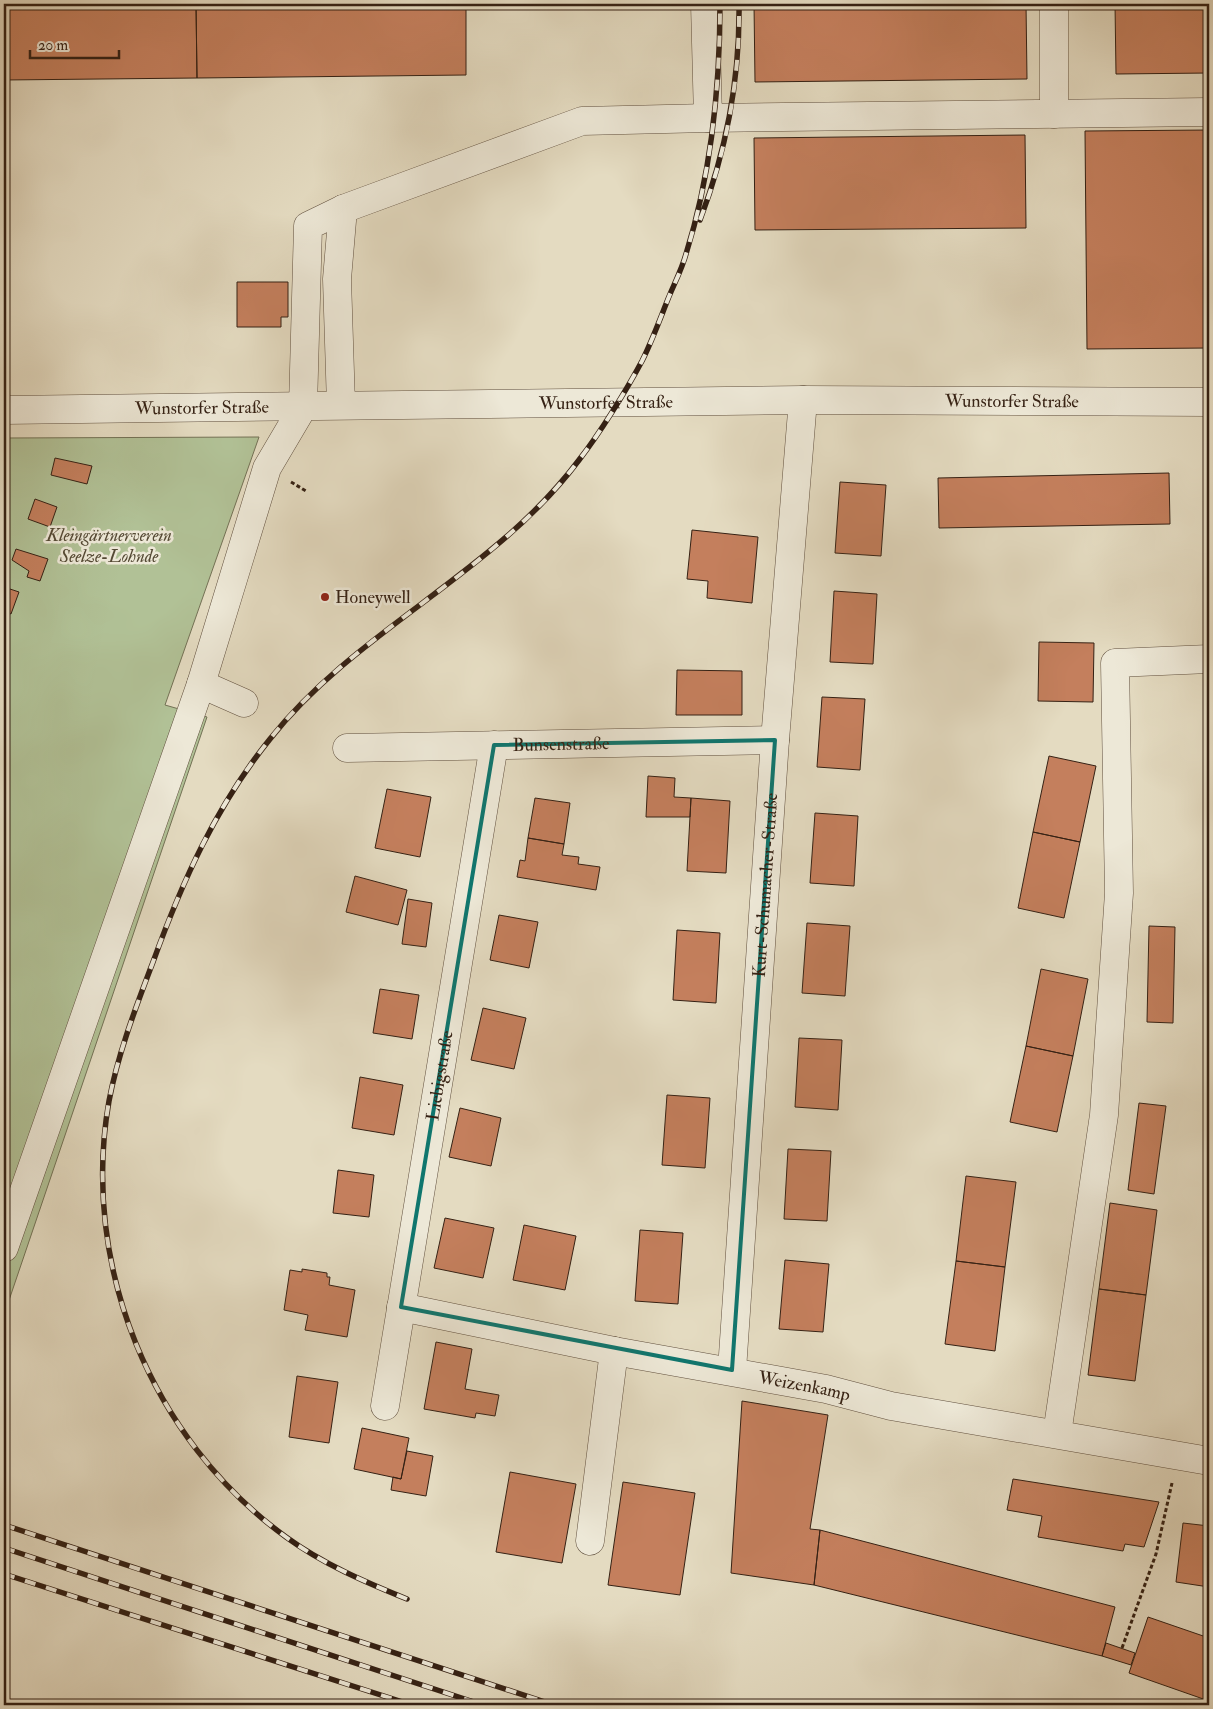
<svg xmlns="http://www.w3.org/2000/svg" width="1213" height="1709" viewBox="0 0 1213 1709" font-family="'IM FELL Double Pica',serif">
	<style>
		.green { fill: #b1c196; stroke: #737155 }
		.building { fill: #c47f5d; stroke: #352114 }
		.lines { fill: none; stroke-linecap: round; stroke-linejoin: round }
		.minor-casing { stroke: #61503f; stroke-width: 29 }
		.path { stroke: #352114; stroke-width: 3; stroke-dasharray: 4 2.5; stroke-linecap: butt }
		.minor { stroke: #ede8d7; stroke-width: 28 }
		.rail-casing { stroke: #352114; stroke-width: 5.5 }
		.rail { stroke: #ede8d7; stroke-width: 4; stroke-dasharray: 11; stroke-linecap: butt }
		.marked { fill: none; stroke: #0f766e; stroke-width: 4; stroke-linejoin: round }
		.poi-dot { fill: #8f2418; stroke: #ede8d7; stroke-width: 2 }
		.labels { text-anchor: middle; stroke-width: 5; stroke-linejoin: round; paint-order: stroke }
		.street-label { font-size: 18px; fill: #352114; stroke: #ede8d7 }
		.park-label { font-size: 18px; font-style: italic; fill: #544934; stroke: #ede8d7 }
		.poi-label { font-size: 18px; fill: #352114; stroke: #ede8d7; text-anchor: start }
	</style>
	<rect width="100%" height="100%" fill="#e4dbc1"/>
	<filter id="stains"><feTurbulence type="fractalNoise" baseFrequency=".004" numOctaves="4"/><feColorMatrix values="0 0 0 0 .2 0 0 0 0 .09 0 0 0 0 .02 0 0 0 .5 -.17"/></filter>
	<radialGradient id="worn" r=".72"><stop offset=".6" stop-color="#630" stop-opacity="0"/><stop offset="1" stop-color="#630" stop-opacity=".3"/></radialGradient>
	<path class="green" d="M 259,437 L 165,705 L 207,717 L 4,1315 L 4,438 Z"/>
	<path class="building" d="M 4,4 L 196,4 L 197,78 L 4,80 Z
		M 196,4 L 466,4 L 466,75 L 197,78 Z
		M 754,4 L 1026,4 L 1027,79 L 755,82 Z
		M 1115,4 L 1209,4 L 1209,73 L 1116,74 Z
		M 1209,130 L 1209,348 L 1087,349 L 1085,131 Z
		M 1025,135 L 1026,228 L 755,230 L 754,138 Z
		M 237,282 L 288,282 L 288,317 L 281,317 L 281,327 L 237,327 Z
		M 55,458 L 92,466 L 87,484 L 51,475 Z
		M 1169,473 L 1170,524 L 939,528 L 938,478 Z
		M 840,482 L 886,485 L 881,556 L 835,553 Z
		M 35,499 L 57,507 L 50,527 L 28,519 Z
		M 692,530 L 758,537 L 752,603 L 707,598 L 708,581 L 687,579 Z
		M 16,549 L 48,559 L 40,581 L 27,577 L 29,571 L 12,560 Z
		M 4,587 L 19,592 L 11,614 L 4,611 Z
		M 834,591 L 877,594 L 873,664 L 830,662 Z
		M 1039,642 L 1094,643 L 1093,702 L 1038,701 Z
		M 677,670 L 742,671 L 742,715 L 676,715 Z
		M 822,697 L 865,699 L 860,770 L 817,767 Z
		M 1049,756 L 1096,766 L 1080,842 L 1033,832 Z
		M 648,776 L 675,778 L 674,797 L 691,798 L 690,817 L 646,817 Z
		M 387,789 L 431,797 L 420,857 L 375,848 Z
		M 535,798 L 570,803 L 564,844 L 528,838 Z
		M 691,798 L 730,801 L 726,873 L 687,871 Z
		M 815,813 L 858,816 L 854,886 L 810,883 Z
		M 1033,832 L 1080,842 L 1064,918 L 1018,908 Z
		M 528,838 L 564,844 L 562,855 L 579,857 L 578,864 L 600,867 L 596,890 L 517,877 L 520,860 L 525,861 Z
		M 355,876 L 407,890 L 398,925 L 346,912 Z
		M 408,899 L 432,903 L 426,947 L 402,944 Z
		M 499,915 L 538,922 L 529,968 L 490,960 Z
		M 807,923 L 850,926 L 845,996 L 802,993 Z
		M 1149,926 L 1175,927 L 1173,1023 L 1147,1022 Z
		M 677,930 L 720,933 L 716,1003 L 673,1000 Z
		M 1041,969 L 1088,979 L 1073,1056 L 1026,1046 Z
		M 380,989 L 419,995 L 412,1039 L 373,1033 Z
		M 483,1008 L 526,1018 L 514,1069 L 471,1060 Z
		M 799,1038 L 842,1040 L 838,1110 L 795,1107 Z
		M 1026,1046 L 1073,1056 L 1057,1132 L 1010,1122 Z
		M 360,1077 L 403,1085 L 394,1135 L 352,1128 Z
		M 667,1095 L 710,1098 L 705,1168 L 662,1165 Z
		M 1139,1103 L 1166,1106 L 1154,1194 L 1128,1190 Z
		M 460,1108 L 501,1118 L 491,1166 L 449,1157 Z
		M 788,1149 L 831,1151 L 827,1221 L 784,1219 Z
		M 338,1170 L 374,1175 L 369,1217 L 333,1213 Z
		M 966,1176 L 1016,1182 L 1005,1267 L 956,1261 Z
		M 1110,1203 L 1157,1210 L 1146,1295 L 1099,1289 Z
		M 445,1218 L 494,1228 L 483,1278 L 434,1268 Z
		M 524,1225 L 576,1236 L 565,1290 L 513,1280 Z
		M 640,1230 L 683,1233 L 678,1304 L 635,1301 Z
		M 785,1260 L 829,1264 L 823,1332 L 779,1329 Z
		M 956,1261 L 1005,1267 L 995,1351 L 945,1344 Z
		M 302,1269 L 327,1273 L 327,1277 L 330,1277 L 329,1285 L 355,1290 L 347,1337 L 305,1330 L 308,1315 L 284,1310 L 290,1270 L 302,1272 Z
		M 1099,1289 L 1146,1295 L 1135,1381 L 1088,1375 Z
		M 436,1342 L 472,1349 L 465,1389 L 499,1395 L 495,1416 L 476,1413 L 475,1418 L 424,1409 Z
		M 297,1376 L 338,1382 L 329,1443 L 289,1437 Z
		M 742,1401 L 828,1415 L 810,1529 L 820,1530 L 814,1585 L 731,1573 Z
		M 362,1428 L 409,1438 L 401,1479 L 354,1469 Z
		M 407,1451 L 433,1456 L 426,1496 L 391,1490 L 393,1477 L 401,1479 Z
		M 510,1472 L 576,1484 L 562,1563 L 496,1552 Z
		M 1013,1479 L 1159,1502 L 1144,1547 L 1125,1544 L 1123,1551 L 1038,1537 L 1042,1516 L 1007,1510 Z
		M 623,1482 L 695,1493 L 680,1595 L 608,1585 Z
		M 1183,1523 L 1209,1526 L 1209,1587 L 1176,1582 Z
		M 820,1530 L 1115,1607 L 1102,1656 L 814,1585 Z
		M 1148,1617 L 1209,1638 L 1209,1701 L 1129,1673 Z
		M 1106,1643 L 1135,1653 L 1131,1665 L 1102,1656 Z"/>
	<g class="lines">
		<g class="minor-casing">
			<g id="minor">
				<path d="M 705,4 L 708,118 L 1209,112"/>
				<path d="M 1054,4 L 1054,114"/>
				<path d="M 341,405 L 337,279 L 343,209"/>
				<path id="s1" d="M 4,410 L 803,400 L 1209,402"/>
				<path d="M 244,703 L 201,684 L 267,468 L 303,407 L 308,226 L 343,209 L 582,121 L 708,118"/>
				<path id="s2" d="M 347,748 L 775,740"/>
				<path d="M 4,1248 L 201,684"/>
				<path id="s3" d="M 401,1307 L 614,1351 L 826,1389 L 891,1406 L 1209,1461"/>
				<path id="s4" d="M 732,1370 L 775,740 L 803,400"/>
				<path id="s5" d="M 385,1406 L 494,745"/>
				<path d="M 1057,1434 L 1104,1115 L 1119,893 L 1115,663 L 1209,659"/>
				<path d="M 590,1541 L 614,1351"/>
			</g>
		</g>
		<path class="path" d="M 291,482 L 306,491
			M 1122,1648 L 1156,1554 L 1172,1483"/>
		<use href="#minor" class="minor"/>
		<g class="rail-casing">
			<path id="rail" d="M 700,220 C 727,149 740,80 739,4
				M 4,1525 L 554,1705
				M 4,1548 L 483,1705
				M 4,1574 L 412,1705
				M 407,1599 C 365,1582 323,1564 286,1537 C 151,1439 80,1265 109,1101 C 118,1053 136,1007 153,962 C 182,882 216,806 270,739 C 357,629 495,573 579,460 C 600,433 626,391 642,361 C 652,341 660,319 668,299 C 674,284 682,269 686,254 C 711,174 720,87 720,4"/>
		</g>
		<use href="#rail" class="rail"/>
	</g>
	<path class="marked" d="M 775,740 L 732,1370 L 401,1307 L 494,745 Z"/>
	<circle class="poi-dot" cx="325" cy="597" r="5"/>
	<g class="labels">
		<g class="street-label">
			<text dy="6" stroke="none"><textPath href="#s1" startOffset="1008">Wunstorfer Straße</textPath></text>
			<text dy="6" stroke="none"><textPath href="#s1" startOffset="602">Wunstorfer Straße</textPath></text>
			<text dy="6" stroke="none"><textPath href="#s1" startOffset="198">Wunstorfer Straße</textPath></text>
			<text dy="6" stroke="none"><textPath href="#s2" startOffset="214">Bunsenstraße</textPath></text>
			<text dy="6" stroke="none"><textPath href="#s4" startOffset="486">Kurt-Schumacher-Straße</textPath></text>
			<text dy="6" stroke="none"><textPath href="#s5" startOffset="335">Liebigstraße</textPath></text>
			<text dy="6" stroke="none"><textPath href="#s3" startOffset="411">Weizenkamp</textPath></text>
		</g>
		<g class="park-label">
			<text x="109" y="541">Kleingärtnerverein<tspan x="109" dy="21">Seelze-Lohnde</tspan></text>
		</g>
		<g class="poi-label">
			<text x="335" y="603">Honeywell</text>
		</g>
	</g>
	<rect width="1213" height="1709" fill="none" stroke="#e4dbc1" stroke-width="20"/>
	<rect x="5" y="5" width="1203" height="1699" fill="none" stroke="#352114" stroke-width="2.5"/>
	<rect x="10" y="10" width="1193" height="1689" fill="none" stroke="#352114"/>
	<path d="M30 50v8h89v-8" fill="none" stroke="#352114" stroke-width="2.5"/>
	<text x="38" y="50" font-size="15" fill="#352114" stroke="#ede8d7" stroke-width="4" paint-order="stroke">20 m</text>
	<rect width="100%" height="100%" filter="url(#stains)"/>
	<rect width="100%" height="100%" fill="url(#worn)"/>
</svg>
